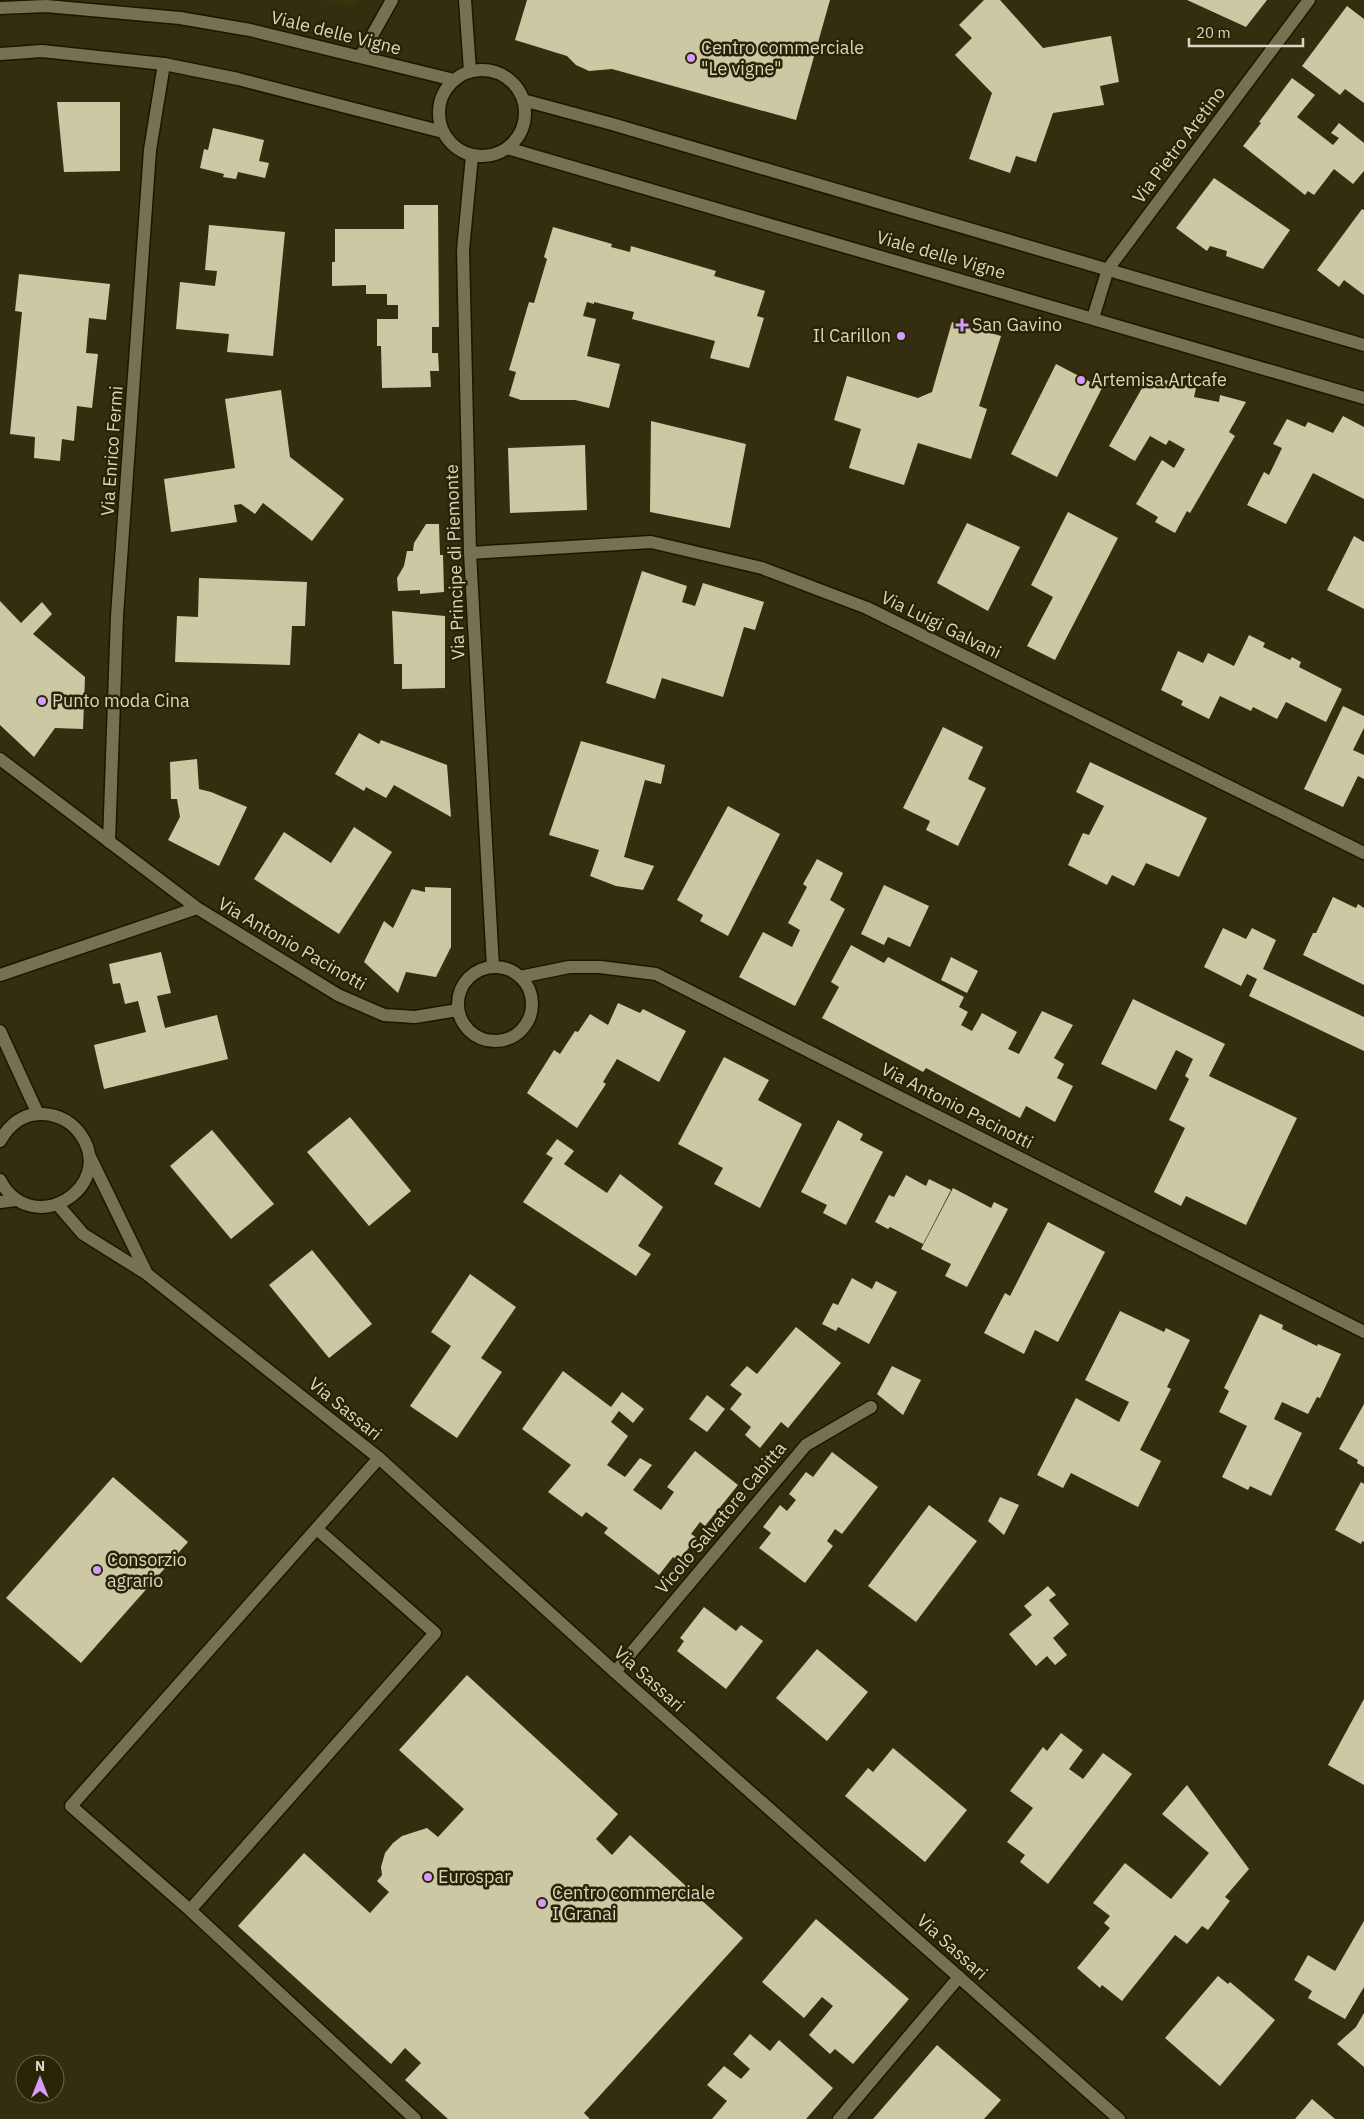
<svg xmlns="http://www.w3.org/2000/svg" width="1364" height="2119" viewBox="0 0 1364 2119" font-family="'IBM Plex Sans',sans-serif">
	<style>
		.built { fill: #39330a }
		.building { fill: #cdc8a4 }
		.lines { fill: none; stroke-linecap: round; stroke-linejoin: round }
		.service-casing { stroke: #1b1600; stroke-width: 15 }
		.minor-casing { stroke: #1b1600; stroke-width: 15 }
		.tertiary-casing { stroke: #1b1600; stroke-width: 15 }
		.service { stroke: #767150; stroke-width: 12 }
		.minor { stroke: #767150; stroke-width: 12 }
		.tertiary { stroke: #767150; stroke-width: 12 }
		.poi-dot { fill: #d49cfb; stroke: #292404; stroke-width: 2 }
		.labels { text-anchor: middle; stroke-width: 5; stroke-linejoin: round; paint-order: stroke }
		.street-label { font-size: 18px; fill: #d8d6c4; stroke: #292404 }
		.poi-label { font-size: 18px; fill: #d8d6c4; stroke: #292404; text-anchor: start }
	</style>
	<rect width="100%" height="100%" fill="#332e0f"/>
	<path class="built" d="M 322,0 L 359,0 L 355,7 Z"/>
	<path class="building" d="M 527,0 L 830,0 L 796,120 L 612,69 L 589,71 L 576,65 L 567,56 L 515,40 Z
		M 984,0 L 1000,0 L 1043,48 L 1111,36 L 1119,82 L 1100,86 L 1104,105 L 1053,113 L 1036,162 L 1016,156 L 1010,173 L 969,159 L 992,93 L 955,55 L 972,38 L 959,25 Z
		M 1187,0 L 1267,0 L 1246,27 Z
		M 1347,6 L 1364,19 L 1364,103 L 1345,89 L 1340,95 L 1302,66 Z
		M 1292,78 L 1315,95 L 1297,117 L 1333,145 L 1339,138 L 1331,133 L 1339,123 L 1364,143 L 1364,171 L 1353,184 L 1334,169 L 1314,195 L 1308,191 L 1305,195 L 1243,146 L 1261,123 L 1259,122 Z
		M 57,102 L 120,102 L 120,171 L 64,172 Z
		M 213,128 L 264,140 L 259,161 L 269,163 L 265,178 L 238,172 L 236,179 L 223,177 L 224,174 L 200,168 L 204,149 L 208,150 Z
		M 1214,178 L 1290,230 L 1263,269 L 1226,256 L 1227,251 L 1210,246 L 1207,251 L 1176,228 Z
		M 404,205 L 438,205 L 439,327 L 432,327 L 432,353 L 438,353 L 439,371 L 430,371 L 431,387 L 382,388 L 381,346 L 377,346 L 377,319 L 398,319 L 398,305 L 387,305 L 387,294 L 366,294 L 366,285 L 332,286 L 332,262 L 335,262 L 335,229 L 404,229 Z
		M 1362,209 L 1364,210 L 1364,295 L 1344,280 L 1339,287 L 1317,270 Z
		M 209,225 L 285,232 L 273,356 L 227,352 L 229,334 L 176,329 L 180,282 L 215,286 L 217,271 L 205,270 Z
		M 553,227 L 612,244 L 611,247 L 630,252 L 631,246 L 716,271 L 714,276 L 765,291 L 757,316 L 764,318 L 749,368 L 710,358 L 715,341 L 632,319 L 634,312 L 594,302 L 594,304 L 587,302 L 583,316 L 596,319 L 587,356 L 620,364 L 609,408 L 575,400 L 521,400 L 509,396 L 516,372 L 509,370 L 529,302 L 534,303 L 547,259 L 544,257 Z
		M 19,274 L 110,284 L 106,320 L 89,318 L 86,353 L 98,354 L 92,408 L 77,406 L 74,441 L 62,439 L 60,461 L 34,458 L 35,437 L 10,434 L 22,312 L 15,311 Z
		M 952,322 L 1001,336 L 979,406 L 987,409 L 971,459 L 918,443 L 904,485 L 849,468 L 861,429 L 834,420 L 847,376 L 918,398 L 932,392 Z
		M 1056,364 L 1102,388 L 1057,477 L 1011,454 Z
		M 1149,376 L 1196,388 L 1194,397 L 1219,402 L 1220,395 L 1246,402 L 1229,432 L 1235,436 L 1190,513 L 1187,511 L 1175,533 L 1155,522 L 1158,517 L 1136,504 L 1162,460 L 1174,468 L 1185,449 L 1169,440 L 1166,445 L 1150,436 L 1135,461 L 1109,446 Z
		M 281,390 L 290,457 L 344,499 L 312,541 L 263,503 L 255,514 L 241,504 L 234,505 L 237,522 L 171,532 L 164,479 L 235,468 L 225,399 Z
		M 1343,416 L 1364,427 L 1364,499 L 1313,473 L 1286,524 L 1247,505 L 1264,472 L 1269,475 L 1282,448 L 1273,444 L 1287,419 L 1305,427 L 1308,422 L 1333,433 Z
		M 651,421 L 746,444 L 730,528 L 650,512 Z
		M 585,445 L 587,510 L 510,513 L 508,448 Z
		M 1068,512 L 1118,538 L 1055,660 L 1027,646 L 1053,597 L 1031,585 Z
		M 967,523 L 1020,547 L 988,611 L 937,583 Z
		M 426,524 L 439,524 L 440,555 L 443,555 L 444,592 L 420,594 L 420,590 L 398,591 L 397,578 L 404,566 L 407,551 L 413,551 L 414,543 Z
		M 1354,536 L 1364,542 L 1364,609 L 1327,590 Z
		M 642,571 L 687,586 L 682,602 L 695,606 L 703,583 L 764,602 L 755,630 L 744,627 L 723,697 L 662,678 L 655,699 L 606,683 Z
		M 199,578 L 307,582 L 305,626 L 292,626 L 290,665 L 175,662 L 177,616 L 198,617 Z
		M 0,601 L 21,623 L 42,602 L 52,614 L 33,634 L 85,677 L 83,729 L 55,728 L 34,757 L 0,725 Z
		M 392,611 L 445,616 L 445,688 L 402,689 L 402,664 L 394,664 Z
		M 1249,635 L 1265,643 L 1263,647 L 1290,660 L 1292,657 L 1301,662 L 1299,667 L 1342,689 L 1326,722 L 1286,702 L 1277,719 L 1253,707 L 1251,711 L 1220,696 L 1209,719 L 1181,705 L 1183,701 L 1161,690 L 1178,651 L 1203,663 L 1208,653 L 1234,666 Z
		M 1343,706 L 1364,716 L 1364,728 L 1353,750 L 1364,755 L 1364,779 L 1358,776 L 1343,807 L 1304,789 Z
		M 943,727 L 983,747 L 968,779 L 986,788 L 958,846 L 926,830 L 930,821 L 903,808 Z
		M 359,733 L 379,744 L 381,740 L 447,765 L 451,817 L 394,785 L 386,798 L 366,787 L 364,791 L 335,774 Z
		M 581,741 L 665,765 L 661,784 L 645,780 L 624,857 L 654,866 L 643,890 L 616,886 L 590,876 L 599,850 L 549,835 Z
		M 197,759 L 199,789 L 211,792 L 247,807 L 219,866 L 168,840 L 180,817 L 177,799 L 171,799 L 170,762 Z
		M 1090,762 L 1207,818 L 1179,877 L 1146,863 L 1134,886 L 1112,875 L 1107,885 L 1068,865 L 1083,833 L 1089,835 L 1104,806 L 1076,792 Z
		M 728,806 L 780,834 L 728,936 L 700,921 L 703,915 L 677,900 Z
		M 354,827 L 392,852 L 339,934 L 254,879 L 284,832 L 331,863 Z
		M 817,859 L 843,873 L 830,900 L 845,909 L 795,1006 L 739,977 L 763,932 L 792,947 L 800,930 L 788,923 L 807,887 L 803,884 Z
		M 884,885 L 929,906 L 910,947 L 888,937 L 884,945 L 861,934 Z
		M 425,887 L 451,888 L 451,947 L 436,977 L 406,972 L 398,993 L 364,962 L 384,921 L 393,928 L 412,889 L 425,892 Z
		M 1333,897 L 1356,908 L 1358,904 L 1364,908 L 1364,985 L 1303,955 L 1313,933 L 1316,933 Z
		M 1223,928 L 1246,939 L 1252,928 L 1276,940 L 1263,969 L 1364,1017 L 1364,1051 L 1249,996 L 1257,979 L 1247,974 L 1241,986 L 1204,967 Z
		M 851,945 L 884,963 L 888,957 L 964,997 L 959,1007 L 968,1012 L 961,1025 L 972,1031 L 982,1013 L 1017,1032 L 1008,1049 L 1019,1054 L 1042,1011 L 1073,1025 L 1054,1058 L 1064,1064 L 1057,1078 L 1073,1086 L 1055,1122 L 1026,1106 L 1020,1118 L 926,1068 L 923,1072 L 822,1018 L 839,987 L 831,982 Z
		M 161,952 L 171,993 L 157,996 L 165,1028 L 217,1015 L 228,1059 L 104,1089 L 94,1045 L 146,1032 L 138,1001 L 125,1004 L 120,983 L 113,984 L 109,964 Z
		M 951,957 L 978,971 L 967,993 L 941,980 Z
		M 1133,999 L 1225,1044 L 1209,1076 L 1297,1118 L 1246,1225 L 1186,1196 L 1181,1206 L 1154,1192 L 1185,1128 L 1169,1120 L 1189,1079 L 1185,1076 L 1193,1059 L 1176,1050 L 1156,1090 L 1101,1064 Z
		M 618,1003 L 640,1013 L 643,1009 L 686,1031 L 659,1082 L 617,1059 L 603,1082 L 606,1084 L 577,1128 L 527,1093 L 554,1050 L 560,1054 L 575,1031 L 578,1032 L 590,1014 L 608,1025 Z
		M 724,1057 L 769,1080 L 758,1100 L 802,1124 L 760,1208 L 714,1184 L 723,1168 L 678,1144 Z
		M 350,1117 L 411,1191 L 369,1226 L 307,1152 Z
		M 838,1120 L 863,1134 L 860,1140 L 883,1152 L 846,1225 L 823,1213 L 827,1205 L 801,1192 Z
		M 212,1130 L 274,1204 L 231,1239 L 170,1166 Z
		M 557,1139 L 574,1151 L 564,1164 L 607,1193 L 620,1174 L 663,1207 L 638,1246 L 651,1254 L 636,1276 L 523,1202 L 553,1158 L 546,1154 Z
		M 906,1175 L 926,1186 L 929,1179 L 951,1190 L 923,1244 L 890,1227 L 888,1229 L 875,1222 L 889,1195 L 894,1197 Z
		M 953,1188 L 991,1208 L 994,1202 L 1008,1209 L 967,1287 L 945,1276 L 951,1264 L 921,1249 Z
		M 1048,1222 L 1105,1252 L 1058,1342 L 1035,1330 L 1024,1354 L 984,1333 L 1005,1293 L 1010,1296 Z
		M 312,1250 L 372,1324 L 329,1358 L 269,1285 Z
		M 470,1274 L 516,1307 L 481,1358 L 502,1372 L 457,1438 L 410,1406 L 451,1346 L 431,1332 Z
		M 852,1278 L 872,1289 L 876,1281 L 897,1292 L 869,1344 L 838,1327 L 836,1331 L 822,1324 L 833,1303 L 838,1305 Z
		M 1120,1311 L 1164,1332 L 1166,1328 L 1190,1340 L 1167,1387 L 1171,1389 L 1140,1450 L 1161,1461 L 1138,1507 L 1071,1473 L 1063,1488 L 1037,1475 L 1076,1398 L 1119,1422 L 1129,1402 L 1085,1380 Z
		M 1260,1314 L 1283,1325 L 1282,1329 L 1317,1346 L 1318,1344 L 1341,1354 L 1320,1398 L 1317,1397 L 1308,1414 L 1282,1402 L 1274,1419 L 1302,1433 L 1271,1496 L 1250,1486 L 1248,1490 L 1222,1477 L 1247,1426 L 1219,1412 L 1229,1391 L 1224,1388 Z
		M 796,1327 L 841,1363 L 788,1428 L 781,1422 L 760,1448 L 745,1435 L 751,1427 L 730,1409 L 742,1394 L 730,1385 L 747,1366 L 757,1374 Z
		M 892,1366 L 921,1380 L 903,1415 L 877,1394 Z
		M 563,1371 L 611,1407 L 622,1392 L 644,1409 L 633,1423 L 619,1411 L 611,1422 L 628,1436 L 607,1465 L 625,1477 L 640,1458 L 652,1465 L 633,1490 L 661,1510 L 674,1492 L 667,1487 L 695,1451 L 738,1485 L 705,1526 L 700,1522 L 691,1534 L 697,1538 L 678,1561 L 673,1557 L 659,1575 L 604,1533 L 608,1528 L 586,1512 L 582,1517 L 548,1492 L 571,1465 L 522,1429 Z
		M 707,1395 L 725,1409 L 707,1432 L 689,1419 Z
		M 1364,1404 L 1364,1467 L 1357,1463 L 1358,1460 L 1339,1449 Z
		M 832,1452 L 878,1487 L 842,1534 L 835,1529 L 827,1541 L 833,1546 L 805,1583 L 759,1548 L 771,1533 L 763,1527 L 780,1505 L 787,1511 L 796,1500 L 789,1494 L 806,1472 L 813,1477 Z
		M 113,1477 L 188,1542 L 81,1663 L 6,1598 Z
		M 1361,1482 L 1364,1484 L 1364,1542 L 1362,1541 L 1361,1544 L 1335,1530 Z
		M 1000,1497 L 1019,1505 L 1004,1535 L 988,1521 Z
		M 929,1505 L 977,1541 L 916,1622 L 868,1586 Z
		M 1048,1586 L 1056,1595 L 1049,1600 L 1069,1624 L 1053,1638 L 1067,1655 L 1055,1665 L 1047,1656 L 1036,1666 L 1009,1634 L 1032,1615 L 1024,1606 Z
		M 704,1607 L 736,1631 L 741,1625 L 763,1641 L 726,1689 L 677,1651 L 684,1641 L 680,1638 Z
		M 817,1649 L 868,1692 L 827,1741 L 776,1698 Z
		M 467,1675 L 618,1814 L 596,1839 L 612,1855 L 630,1835 L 743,1938 L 584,2113 L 590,2119 L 448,2119 L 405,2080 L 421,2063 L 405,2048 L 391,2064 L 238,1926 L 304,1853 L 370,1913 L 389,1892 L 377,1881 L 382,1875 L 381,1867 L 385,1853 L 393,1843 L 402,1836 L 427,1828 L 438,1837 L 464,1809 L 399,1750 Z
		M 1364,1699 L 1364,1785 L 1328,1765 Z
		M 1061,1733 L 1083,1750 L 1069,1769 L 1083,1779 L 1103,1753 L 1132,1774 L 1048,1884 L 1020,1862 L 1025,1855 L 1007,1842 L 1033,1808 L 1010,1791 L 1043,1747 L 1047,1751 Z
		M 893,1748 L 967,1810 L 925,1862 L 845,1796 L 868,1768 L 873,1772 Z
		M 1187,1785 L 1249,1869 L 1225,1897 L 1230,1901 L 1208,1930 L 1202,1926 L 1187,1944 L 1175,1935 L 1122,2001 L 1102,1985 L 1100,1988 L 1077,1968 L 1110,1928 L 1104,1923 L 1110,1916 L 1093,1903 L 1125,1863 L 1171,1899 L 1209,1853 L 1162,1814 Z
		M 816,1919 L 909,1999 L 853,2064 L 835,2049 L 830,2054 L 809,2035 L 833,2006 L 822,1997 L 804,2018 L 762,1982 Z
		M 1364,1921 L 1364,1987 L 1345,2019 L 1308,1998 L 1312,1991 L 1294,1980 L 1308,1955 L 1335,1971 Z
		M 1218,1976 L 1228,1984 L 1230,1982 L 1275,2020 L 1220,2086 L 1165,2038 Z
		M 1364,2013 L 1364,2067 L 1337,2044 L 1356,2027 Z
		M 750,2034 L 770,2051 L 779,2040 L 833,2088 L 806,2119 L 712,2119 L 727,2101 L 707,2085 L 724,2066 L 741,2079 L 750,2069 L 733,2054 Z
		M 937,2045 L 1001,2100 L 984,2119 L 873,2119 Z
		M 1312,2099 L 1335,2119 L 1295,2119 Z"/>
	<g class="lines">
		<g class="service-casing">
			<path id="service" d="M 317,1529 L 435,1633 L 190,1910 L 71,1806 L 379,1458
				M 190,1910 L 415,2119"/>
		</g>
		<g class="minor-casing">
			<path id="minor" d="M 472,156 L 463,250 L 470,553 L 493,967
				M 1093,318 L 1108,269 L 1309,0
				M 470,553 L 651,542 L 762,568 L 867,608 L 1364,853
				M 0,759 L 197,908
				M 109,842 L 117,616 L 150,150 L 164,64
				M458 1004a37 37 0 1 1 74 0a37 37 0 1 1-74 0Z
				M 0,975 L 197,908 L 338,995 L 384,1015 L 415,1017 L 458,1010
				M 520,977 L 569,967 L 600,967 L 656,974 L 1364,1332
				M 0,1202 L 16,1200
				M 615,1672 L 806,1445 L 871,1407
				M 839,2119 L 959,1977"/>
		</g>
		<g class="tertiary-casing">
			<path id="tertiary" d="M 465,0 L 470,71
				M 0,8 L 46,6 L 180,18 L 250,30 L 454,80
				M 0,54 L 42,51 L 164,64 L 238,79 L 443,132
				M 360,57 L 392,0
				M439 113a43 43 0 1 1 86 0a43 43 0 1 1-86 0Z
				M 523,100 L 612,124 L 1364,345
				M 507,148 L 1364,398
				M 0,1031 L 38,1114
				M 0,1141 C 9,1125 23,1113 43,1114 C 59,1115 72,1122 81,1135 C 117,1188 31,1240 0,1180
				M 90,1157 L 147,1274
				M 58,1205 L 83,1234 L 147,1274 L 379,1458 L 615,1672 L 1119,2119"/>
		</g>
		<use href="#service" class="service"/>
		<use href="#minor" class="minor"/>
		<use href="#tertiary" class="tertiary"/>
	</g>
	<g class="poi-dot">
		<circle cx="691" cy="58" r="5"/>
		<path d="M959.5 317.5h5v5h5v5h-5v5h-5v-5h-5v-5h5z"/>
		<circle cx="901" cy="336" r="5"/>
		<circle cx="1081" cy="380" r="5"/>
		<circle cx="42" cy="701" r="5"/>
		<circle cx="97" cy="1570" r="5"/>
		<circle cx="428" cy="1877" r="5"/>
		<circle cx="542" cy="1903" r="5"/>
	</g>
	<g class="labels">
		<g class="street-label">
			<text transform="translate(336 33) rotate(14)" y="6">Viale delle Vigne</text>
			<text transform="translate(1179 145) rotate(-53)" y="6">Via Pietro Aretino</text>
			<text transform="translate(941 255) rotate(16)" y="6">Viale delle Vigne</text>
			<text transform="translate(112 451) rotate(-86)" y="6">Via Enrico Fermi</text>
			<text transform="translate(455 562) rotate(-92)" y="6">Via Principe di Piemonte</text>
			<text transform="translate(941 625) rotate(26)" y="6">Via Luigi Galvani</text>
			<text transform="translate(292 944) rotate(30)" y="6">Via Antonio Pacinotti</text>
			<text transform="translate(957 1106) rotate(27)" y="6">Via Antonio Pacinotti</text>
			<text transform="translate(345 1409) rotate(39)" y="6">Via Sassari</text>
			<text transform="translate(721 1518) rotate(-50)" y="6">Vicolo Salvatore Cabitta</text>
			<text transform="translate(649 1679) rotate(42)" y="6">Via Sassari</text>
			<text transform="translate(952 1947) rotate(42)" y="6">Via Sassari</text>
		</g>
		<g class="poi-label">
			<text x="701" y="54">Centro commerciale<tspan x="701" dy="21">"Le vigne"</tspan></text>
			<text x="972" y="331">San Gavino</text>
			<text x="891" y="342" text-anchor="end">Il Carillon</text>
			<text x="1091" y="386">Artemisa Artcafe</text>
			<text x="52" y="707">Punto moda Cina</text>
			<text x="107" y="1566">Consorzio<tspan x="107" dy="21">agrario</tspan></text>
			<text x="438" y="1883">Eurospar</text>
			<text x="552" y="1899">Centro commerciale<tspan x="552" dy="21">I Granai</tspan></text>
		</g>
	</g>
	<g transform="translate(40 2079)"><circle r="24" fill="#292404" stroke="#6f6b51"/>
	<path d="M0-4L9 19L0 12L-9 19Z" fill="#d49cfb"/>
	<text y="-8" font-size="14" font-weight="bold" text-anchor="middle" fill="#d8d6c4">N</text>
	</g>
	<path d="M1189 38v8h114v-8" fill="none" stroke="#d8d6c4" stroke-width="2.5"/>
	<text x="1196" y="38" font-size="15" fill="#d8d6c4" stroke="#292404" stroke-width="4" paint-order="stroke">20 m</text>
</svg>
